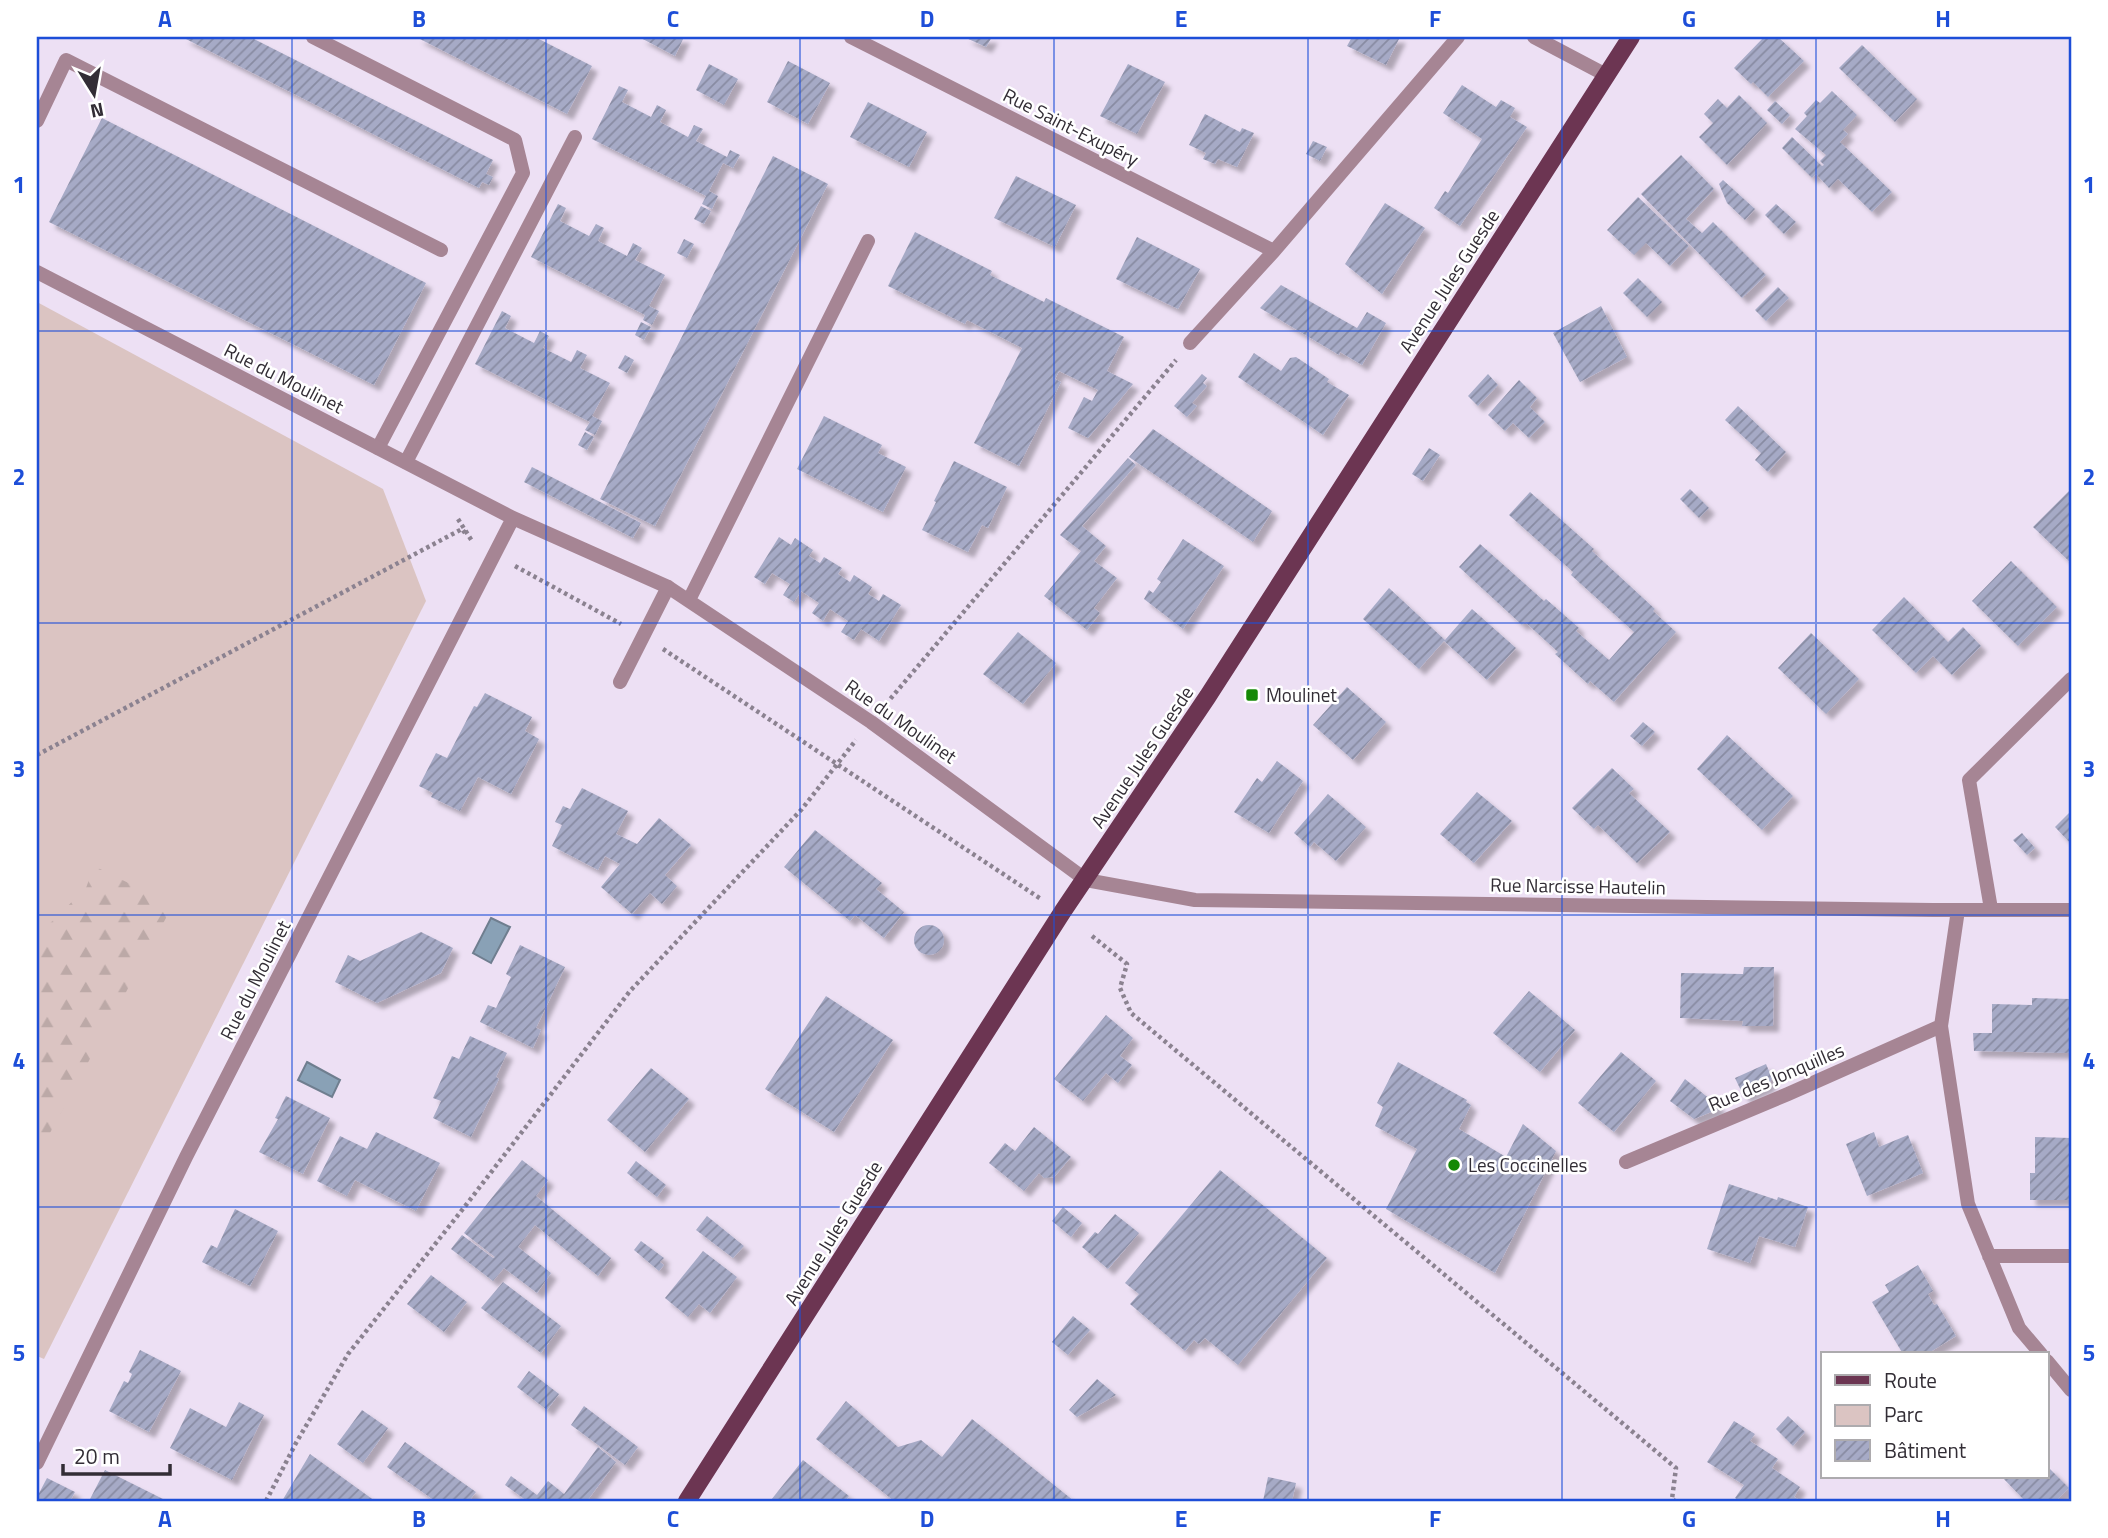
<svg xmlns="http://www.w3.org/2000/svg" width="2108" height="1538" viewBox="0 0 2108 1538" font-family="'Titillium Web',sans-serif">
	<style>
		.green { fill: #dbc4c2 }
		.forest { fill: url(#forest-firs) }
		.water { fill: #89a1b6; stroke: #6f7e8f; stroke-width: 2 }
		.building { fill: url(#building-hatch); filter: url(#shadow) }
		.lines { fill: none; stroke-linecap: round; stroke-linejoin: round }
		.path { stroke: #8b8290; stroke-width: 4.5; stroke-dasharray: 3.5 3.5; stroke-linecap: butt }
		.service { stroke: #a68594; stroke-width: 14 }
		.minor { stroke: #a68594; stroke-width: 14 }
		.primary { stroke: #6c3552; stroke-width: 18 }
		.grid { fill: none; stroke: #1d4ed8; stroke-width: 2; stroke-opacity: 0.55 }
		.poi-dot { fill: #158806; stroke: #fff; stroke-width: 2.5 }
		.labels { text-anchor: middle; stroke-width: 5; stroke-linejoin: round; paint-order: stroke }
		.street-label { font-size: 19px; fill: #322d35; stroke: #fff }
		.poi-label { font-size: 19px; fill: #322d35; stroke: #fff; text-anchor: start }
		.neatline { fill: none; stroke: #1d4ed8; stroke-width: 2.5 }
		.grid-label { font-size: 23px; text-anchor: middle; font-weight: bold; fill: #1d4ed8 }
	</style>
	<defs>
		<pattern id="forest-firs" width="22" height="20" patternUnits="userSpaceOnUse" patternTransform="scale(1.75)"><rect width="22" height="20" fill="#dbc4c2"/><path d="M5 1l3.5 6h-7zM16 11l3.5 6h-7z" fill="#bca9a7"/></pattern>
		<pattern id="building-hatch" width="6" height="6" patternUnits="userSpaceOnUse" patternTransform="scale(1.75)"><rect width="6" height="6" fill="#a6aac6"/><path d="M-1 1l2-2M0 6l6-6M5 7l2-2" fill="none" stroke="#888ba2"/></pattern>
		<filter id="shadow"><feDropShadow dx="6" dy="6" stdDeviation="2" flood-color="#0004"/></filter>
	</defs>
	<rect width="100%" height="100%" fill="#ede0f4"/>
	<path class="green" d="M 37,302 L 383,489 L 426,601 L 44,1359 L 37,1356 Z"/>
	<path class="forest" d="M 94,866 L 173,905 L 37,1157 L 37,936 L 86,888 Z"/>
	<path class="water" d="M 491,918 L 510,927 L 491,963 L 473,953 Z
		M 307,1062 L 340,1080 L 332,1097 L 298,1080 Z"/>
	<path class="building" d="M 182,37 L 250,37 L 493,160 L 486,174 L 493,177 L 489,185 L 482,182 L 479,188 Z
		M 416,37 L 535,37 L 592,66 L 567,114 Z
		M 639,37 L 684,37 L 675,56 Z
		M 964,37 L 992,37 L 986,47 Z
		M 1352,37 L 1400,37 L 1386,65 L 1347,46 Z
		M 1764,37 L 1778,37 L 1804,61 L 1768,97 L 1753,82 L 1751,84 L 1734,68 Z
		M 1862,45 L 1917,99 L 1895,122 L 1839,68 Z
		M 788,61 L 830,83 L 808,124 L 767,102 Z
		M 709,64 L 738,79 L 724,105 L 696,90 Z
		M 1128,64 L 1165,82 L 1137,134 L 1100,116 Z
		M 1462,85 L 1496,107 L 1501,100 L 1515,108 L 1510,117 L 1527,127 L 1460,226 L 1434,208 L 1445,191 L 1448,193 L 1482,139 L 1443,113 Z
		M 619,86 L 628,90 L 622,102 L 651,117 L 657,105 L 666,110 L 660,122 L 688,137 L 694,125 L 703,129 L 696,141 L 727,157 L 730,150 L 740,155 L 733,168 L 723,163 L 709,191 L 718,196 L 712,209 L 702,204 L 706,196 L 592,139 Z
		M 1832,91 L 1857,115 L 1843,130 L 1848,134 L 1840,142 L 1892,192 L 1872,212 L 1838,179 L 1829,188 L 1816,174 L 1812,178 L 1782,148 L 1792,137 L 1822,166 L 1824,165 L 1820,161 L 1826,155 L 1795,129 L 1807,116 L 1804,113 L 1816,100 L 1820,103 Z
		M 1739,95 L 1767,123 L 1727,165 L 1699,137 L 1713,123 L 1704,114 L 1718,99 L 1727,108 Z
		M 1775,101 L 1790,115 L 1782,124 L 1767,110 Z
		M 868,102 L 927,132 L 909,167 L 850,137 Z
		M 1205,114 L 1240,132 L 1242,128 L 1254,133 L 1237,167 L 1218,159 L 1215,164 L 1203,159 L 1206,153 L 1189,145 Z
		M 102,118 L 426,283 L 374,385 L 49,222 Z
		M 1313,141 L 1327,147 L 1320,161 L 1306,154 Z
		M 1681,155 L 1714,189 L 1686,219 L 1702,233 L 1713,222 L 1766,275 L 1742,298 L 1641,194 Z
		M 773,156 L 828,184 L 655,526 L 600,499 Z
		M 1016,176 L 1076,205 L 1055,247 L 994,218 Z
		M 1723,180 L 1755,209 L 1745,220 L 1727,203 L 1719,184 Z
		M 1638,197 L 1689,246 L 1670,266 L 1646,243 L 1634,255 L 1607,230 Z
		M 1385,203 L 1425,228 L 1382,294 L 1345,264 Z
		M 558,204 L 566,208 L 560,221 L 589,236 L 596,224 L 604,228 L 598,241 L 627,256 L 633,243 L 642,248 L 635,260 L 665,275 L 649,306 L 659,311 L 652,325 L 643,320 L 645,315 L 531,257 Z
		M 1776,204 L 1796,222 L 1784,234 L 1765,215 Z
		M 701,206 L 711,211 L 704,224 L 694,219 Z
		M 915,232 L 992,271 L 990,275 L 1044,302 L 1046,298 L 1124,337 L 1107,371 L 1133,384 L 1088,438 L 1068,428 L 1084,397 L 1092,401 L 1098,390 L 1059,371 L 1055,379 L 1061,382 L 1019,466 L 974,443 L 1022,348 L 967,320 L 965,324 L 888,286 Z
		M 1137,237 L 1200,269 L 1178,309 L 1116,279 Z
		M 684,239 L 694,244 L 687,258 L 677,253 Z
		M 1638,278 L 1662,302 L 1647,317 L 1623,293 Z
		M 1281,285 L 1357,328 L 1367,312 L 1386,323 L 1362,365 L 1340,352 L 1339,355 L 1260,308 Z
		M 1778,287 L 1789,298 L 1766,321 L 1755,310 Z
		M 1601,306 L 1627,357 L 1580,382 L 1553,333 Z
		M 502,311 L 511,316 L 505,328 L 534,343 L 540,331 L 549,336 L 543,348 L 571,362 L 577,350 L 587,355 L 580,368 L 610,383 L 592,416 L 602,421 L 595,435 L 585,430 L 590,422 L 475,364 Z
		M 641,322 L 651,327 L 644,340 L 635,335 Z
		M 1254,353 L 1281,371 L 1290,358 L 1296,357 L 1329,379 L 1327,382 L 1349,395 L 1323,435 L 1238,377 Z
		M 625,355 L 634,360 L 627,373 L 618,368 Z
		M 1202,374 L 1207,378 L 1203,383 L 1207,386 L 1192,403 L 1197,406 L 1187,417 L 1174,406 Z
		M 1488,374 L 1498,385 L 1478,406 L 1468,396 Z
		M 1519,380 L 1537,398 L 1530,407 L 1545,422 L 1529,438 L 1513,423 L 1505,431 L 1488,415 Z
		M 1738,406 L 1786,452 L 1768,472 L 1755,460 L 1761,453 L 1725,420 Z
		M 824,416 L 882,445 L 878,453 L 906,467 L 883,512 L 797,469 Z
		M 1153,429 L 1272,511 L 1253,542 L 1129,457 Z
		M 585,432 L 594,437 L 587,450 L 578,445 Z
		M 1429,448 L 1440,455 L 1423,481 L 1412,474 Z
		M 1128,458 L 1136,465 L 1082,526 L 1106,546 L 1094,561 L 1117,578 L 1094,608 L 1100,613 L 1087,630 L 1044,596 L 1081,551 L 1060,535 Z
		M 954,461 L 1007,487 L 988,528 L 982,525 L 968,552 L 922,530 L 936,502 L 934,501 Z
		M 532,467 L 641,523 L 633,538 L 524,482 Z
		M 1690,489 L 1709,508 L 1699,518 L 1680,499 Z
		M 2071,489 L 2071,563 L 2033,527 Z
		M 1530,492 L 1594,549 L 1592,551 L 1655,609 L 1653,611 L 1676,632 L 1614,702 L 1590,681 L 1588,684 L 1555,654 L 1558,652 L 1525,622 L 1522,625 L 1459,567 L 1480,544 L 1544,601 L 1546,599 L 1579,628 L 1576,631 L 1609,660 L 1634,632 L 1571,575 L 1573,572 L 1509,515 Z
		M 779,537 L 791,545 L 795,538 L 813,550 L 809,556 L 820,563 L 824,557 L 842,568 L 838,574 L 850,582 L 854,575 L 872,587 L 868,594 L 879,601 L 883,594 L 901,605 L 879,641 L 861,629 L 854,640 L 841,632 L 848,621 L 830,609 L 823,621 L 812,613 L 819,603 L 801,591 L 794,602 L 783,595 L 790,584 L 772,573 L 765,584 L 754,577 Z
		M 1183,539 L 1224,566 L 1183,629 L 1144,599 L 1149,590 L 1153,593 L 1161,582 L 1157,579 Z
		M 2011,561 L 2057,607 L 2018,646 L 1972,601 Z
		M 1389,588 L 1445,640 L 1472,609 L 1516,648 L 1487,680 L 1444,641 L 1419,669 L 1363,619 Z
		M 1904,597 L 1948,642 L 1963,627 L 1981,646 L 1952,675 L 1933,656 L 1916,673 L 1872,630 Z
		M 1018,632 L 1056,663 L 1023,704 L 983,674 Z
		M 1811,633 L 1859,679 L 1826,714 L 1778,668 Z
		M 1347,687 L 1386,722 L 1353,760 L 1313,725 Z
		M 485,693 L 532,717 L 525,731 L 539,739 L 511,794 L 478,777 L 460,811 L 431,797 L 433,793 L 419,786 L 436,753 L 447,758 L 474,706 L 477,707 Z
		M 1643,722 L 1655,732 L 1642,746 L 1630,736 Z
		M 1727,735 L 1793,796 L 1762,830 L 1697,769 Z
		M 1277,761 L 1303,781 L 1269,833 L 1234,812 L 1257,778 L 1262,782 Z
		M 1612,768 L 1634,789 L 1629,793 L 1670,832 L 1637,863 L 1598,825 L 1594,829 L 1572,808 Z
		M 582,788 L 628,811 L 616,834 L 637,844 L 659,818 L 691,845 L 665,875 L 677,886 L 662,904 L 650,893 L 632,914 L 601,887 L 620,864 L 605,856 L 598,870 L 552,846 L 562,825 L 555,822 L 563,806 L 570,809 Z
		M 1477,792 L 1512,821 L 1474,863 L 1440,834 Z
		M 1328,794 L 1366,827 L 1336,861 L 1314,842 L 1310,847 L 1294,833 Z
		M 2071,811 L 2071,844 L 2055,827 Z
		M 815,830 L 882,883 L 876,889 L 904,912 L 884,938 L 855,915 L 850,921 L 784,867 Z
		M 2022,833 L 2035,848 L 2027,855 L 2013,840 Z
		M914 940a15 15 0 1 1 30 0a15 15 0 1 1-30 0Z
		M 421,932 L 453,948 L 441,973 L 377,1003 L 335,982 L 348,955 L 360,961 Z
		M 520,945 L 565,967 L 536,1028 L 541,1030 L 533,1048 L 480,1022 L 488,1005 L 496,1008 L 511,977 L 506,974 Z
		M 1744,967 L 1774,967 L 1773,1026 L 1742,1026 L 1743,1021 L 1680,1018 L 1681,973 L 1743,974 Z
		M 1529,991 L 1575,1030 L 1540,1072 L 1493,1033 Z
		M 826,996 L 893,1040 L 834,1132 L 765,1089 Z
		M 2032,998 L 2071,999 L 2071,1053 L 1974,1051 L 1973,1033 L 1992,1033 L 1992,1004 L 2032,1005 Z
		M 1106,1015 L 1133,1038 L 1120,1056 L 1132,1065 L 1118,1083 L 1106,1073 L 1083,1101 L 1054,1079 Z
		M 470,1036 L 507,1053 L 496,1077 L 499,1079 L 471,1137 L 433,1118 L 441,1101 L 433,1098 L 452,1056 L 459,1059 Z
		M 1621,1052 L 1656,1081 L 1614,1132 L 1578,1103 Z
		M 1398,1062 L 1467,1100 L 1466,1102 L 1471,1105 L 1459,1129 L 1506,1157 L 1523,1124 L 1556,1151 L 1495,1273 L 1386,1209 L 1417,1149 L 1375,1126 L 1383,1107 L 1377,1103 Z
		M 1766,1064 L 1772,1078 L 1768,1086 L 1744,1097 L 1735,1078 Z
		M 651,1068 L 689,1099 L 645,1152 L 607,1120 Z
		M 1685,1079 L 1721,1108 L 1694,1119 L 1670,1101 Z
		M 286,1096 L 330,1118 L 303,1174 L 259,1152 L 278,1119 L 275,1118 Z
		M 1034,1127 L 1071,1157 L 1054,1177 L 1044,1178 L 1039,1173 L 1024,1191 L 989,1163 L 1005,1143 L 1015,1151 Z
		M 376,1132 L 440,1163 L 416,1211 L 355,1180 L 347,1196 L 317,1181 L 340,1136 L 367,1149 Z
		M 1874,1132 L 1879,1147 L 1908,1135 L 1923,1173 L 1867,1196 L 1846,1144 Z
		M 2035,1137 L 2071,1138 L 2071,1200 L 2030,1200 L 2030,1173 L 2035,1173 Z
		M 522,1160 L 548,1180 L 536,1196 L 611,1258 L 598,1276 L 535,1225 L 518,1247 L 551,1273 L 537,1293 L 504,1268 L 493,1281 L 451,1249 L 462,1235 L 493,1258 L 495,1257 L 464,1233 Z
		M 636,1161 L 666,1185 L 657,1197 L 627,1173 Z
		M 1220,1170 L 1327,1258 L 1238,1365 L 1205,1338 L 1199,1344 L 1194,1340 L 1185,1351 L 1130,1304 L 1139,1294 L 1125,1283 Z
		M 1729,1184 L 1777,1200 L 1778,1197 L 1808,1207 L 1795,1247 L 1759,1236 L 1750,1263 L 1707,1249 Z
		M 1063,1207 L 1082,1223 L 1071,1237 L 1052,1221 Z
		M 235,1209 L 278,1231 L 250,1286 L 202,1262 L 211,1245 L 217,1248 Z
		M 1115,1214 L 1139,1233 L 1108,1269 L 1082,1247 L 1095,1232 L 1098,1234 Z
		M 707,1216 L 744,1246 L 733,1258 L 696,1230 Z
		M 641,1241 L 664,1258 L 660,1262 L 664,1265 L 659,1271 L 634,1250 Z
		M 703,1251 L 737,1277 L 710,1313 L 699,1304 L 688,1317 L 665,1298 Z
		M 1918,1265 L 1933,1291 L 1928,1294 L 1934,1305 L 1937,1304 L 1956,1336 L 1927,1354 L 1903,1354 L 1872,1302 L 1889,1292 L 1885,1285 Z
		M 431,1275 L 467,1302 L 444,1332 L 407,1304 Z
		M 503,1282 L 561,1326 L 541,1353 L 481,1308 Z
		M 1073,1316 L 1090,1330 L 1068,1355 L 1052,1342 Z
		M 140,1350 L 181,1371 L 149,1432 L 109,1411 L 124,1381 L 128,1383 L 132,1374 L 129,1372 Z
		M 529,1371 L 559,1394 L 547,1410 L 517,1387 Z
		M 1097,1379 L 1116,1395 L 1077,1417 L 1069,1410 Z
		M 846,1401 L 898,1447 L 921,1440 L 942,1457 L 972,1419 L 1074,1501 L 894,1501 L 816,1439 Z
		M 239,1402 L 264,1415 L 232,1480 L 170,1448 L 190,1408 L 226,1427 Z
		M 584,1406 L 638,1447 L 625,1465 L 571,1425 Z
		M 362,1410 L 388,1428 L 363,1463 L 337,1444 Z
		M 1788,1416 L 1805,1432 L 1793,1446 L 1776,1429 Z
		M 1734,1421 L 1755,1434 L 1750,1441 L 1778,1459 L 1772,1468 L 1800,1487 L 1794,1497 L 1801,1501 L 1740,1501 L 1735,1498 L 1744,1485 L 1707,1462 Z
		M 405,1442 L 476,1492 L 469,1501 L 435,1501 L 387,1467 Z
		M 598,1447 L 616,1462 L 587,1501 L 527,1501 L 505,1485 L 511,1476 L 537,1495 L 548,1481 L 564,1494 Z
		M 310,1454 L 375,1501 L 282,1501 Z
		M 803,1460 L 849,1496 L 845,1501 L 773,1501 L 771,1500 Z
		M 2047,1466 L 2069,1488 L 2056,1501 L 2025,1501 L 2002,1477 L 2047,1477 Z
		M 105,1470 L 167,1501 L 89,1501 Z
		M 1268,1477 L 1296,1483 L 1292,1501 L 1263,1501 Z
		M 47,1478 L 75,1492 L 70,1501 L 37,1501 L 37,1497 Z"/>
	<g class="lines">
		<path class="path" d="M 458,519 L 472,541
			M 515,566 L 621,624
			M 663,649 L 1041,899
			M 886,704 L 1176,360
			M 37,755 L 462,529 L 465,533
			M 1092,936 L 1127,964 L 1120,988 L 1131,1013 L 1676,1468 L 1672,1499 L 1675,1501
			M 266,1501 L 296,1443 L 348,1354 L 466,1205 L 630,991 L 802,809 L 856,740"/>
		<path class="service" d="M 313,37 L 515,140 L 523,173 L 378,448
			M 37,121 L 66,60 L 441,250
			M 406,462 L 575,137
			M 620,682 L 668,587"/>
		<path class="minor" d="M 851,37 L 1274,251
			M 1534,37 L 1606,75
			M 37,272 L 513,518 L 668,587 L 871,722 L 1086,880 L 1195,900 L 1933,910 L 2071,910
			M 1190,343 L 1274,251 L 1458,37
			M 689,600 L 868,241
			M 1991,909 L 1969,780 L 2071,679
			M 1958,910 L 1941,1026 L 1968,1204 L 2019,1328 L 2041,1354
			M 1626,1162 L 1788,1094 L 1941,1026
			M 1989,1256 L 2071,1256
			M 2047,1361 L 2071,1390
			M 37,1463 L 186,1157 L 513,518"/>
		<path class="primary" d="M 687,1501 L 1063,911 L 1208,696 L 1631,37"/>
	</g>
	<path class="grid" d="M 292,37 L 292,1501M 546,37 L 546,1501M 800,37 L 800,1501M 1054,37 L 1054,1501M 1308,37 L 1308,1501M 1562,37 L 1562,1501M 1816,37 L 1816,1501M 37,331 L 2071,331M 37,623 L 2071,623M 37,915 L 2071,915M 37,1207 L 2071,1207"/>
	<g class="poi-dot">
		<rect x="1245" y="688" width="14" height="14" rx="3.5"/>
		<circle cx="1454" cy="1165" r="7"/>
	</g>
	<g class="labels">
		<g class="street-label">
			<text transform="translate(1071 127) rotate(27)" y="7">Rue Saint-Exupéry</text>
			<text transform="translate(1449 281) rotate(-57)" y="7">Avenue Jules Guesde</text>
			<text transform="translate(284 378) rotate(27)" y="7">Rue du Moulinet</text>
			<text transform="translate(901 721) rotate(35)" y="7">Rue du Moulinet</text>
			<text transform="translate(1142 757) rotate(-56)" y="7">Avenue Jules Guesde</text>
			<text transform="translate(1578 886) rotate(1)" y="7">Rue Narcisse Hautelin</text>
			<text transform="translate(255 980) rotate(-63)" y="7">Rue du Moulinet</text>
			<text transform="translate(1776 1077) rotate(-23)" y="7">Rue des Jonquilles</text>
			<text transform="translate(833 1233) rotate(-58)" y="7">Avenue Jules Guesde</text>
		</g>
		<g class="poi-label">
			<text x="1266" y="702">Moulinet</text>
			<text x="1468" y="1172">Les Coccinelles</text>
		</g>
	</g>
	<rect width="2108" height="1538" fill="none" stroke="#ffffff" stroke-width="77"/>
	<rect x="1821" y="1352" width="228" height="126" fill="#ffffff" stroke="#adabae" stroke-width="2"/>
	<rect x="1835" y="1375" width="35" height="10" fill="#6c3552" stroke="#adabae" stroke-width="2"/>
	<text x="1884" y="1388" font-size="21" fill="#322d35">Route</text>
	<rect x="1835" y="1405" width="35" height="21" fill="#dbc4c2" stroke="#adabae" stroke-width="2"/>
	<text x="1884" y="1422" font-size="21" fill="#322d35">Parc</text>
	<rect x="1835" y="1440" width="35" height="21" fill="url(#building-hatch)" stroke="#adabae" stroke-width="2"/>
	<text x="1884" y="1458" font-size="21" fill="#322d35">Bâtiment</text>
	<g transform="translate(94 94) rotate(169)" stroke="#ffffff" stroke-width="5" paint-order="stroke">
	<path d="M0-5L12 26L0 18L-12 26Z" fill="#322d35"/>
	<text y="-10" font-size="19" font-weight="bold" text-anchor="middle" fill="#322d35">N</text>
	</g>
	<path d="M63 1464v10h107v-10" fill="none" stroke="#322d35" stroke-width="3.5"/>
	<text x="74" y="1464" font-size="21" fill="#322d35" stroke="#ffffff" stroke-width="5" paint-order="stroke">20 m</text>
	<rect x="38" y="38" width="2032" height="1462" class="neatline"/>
	<g class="grid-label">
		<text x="165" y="27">A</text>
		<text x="419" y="27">B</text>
		<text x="673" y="27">C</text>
		<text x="927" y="27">D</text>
		<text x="1181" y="27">E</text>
		<text x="1435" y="27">F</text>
		<text x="1689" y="27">G</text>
		<text x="1943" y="27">H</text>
		<text x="19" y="193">1</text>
		<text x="2089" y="193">1</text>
		<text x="19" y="485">2</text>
		<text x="2089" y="485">2</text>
		<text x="19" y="777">3</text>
		<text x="2089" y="777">3</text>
		<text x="19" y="1069">4</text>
		<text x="2089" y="1069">4</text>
		<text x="19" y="1361">5</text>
		<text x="2089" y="1361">5</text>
		<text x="165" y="1527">A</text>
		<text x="419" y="1527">B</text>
		<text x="673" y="1527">C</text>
		<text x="927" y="1527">D</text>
		<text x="1181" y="1527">E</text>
		<text x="1435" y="1527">F</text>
		<text x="1689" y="1527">G</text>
		<text x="1943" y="1527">H</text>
	</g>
</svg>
